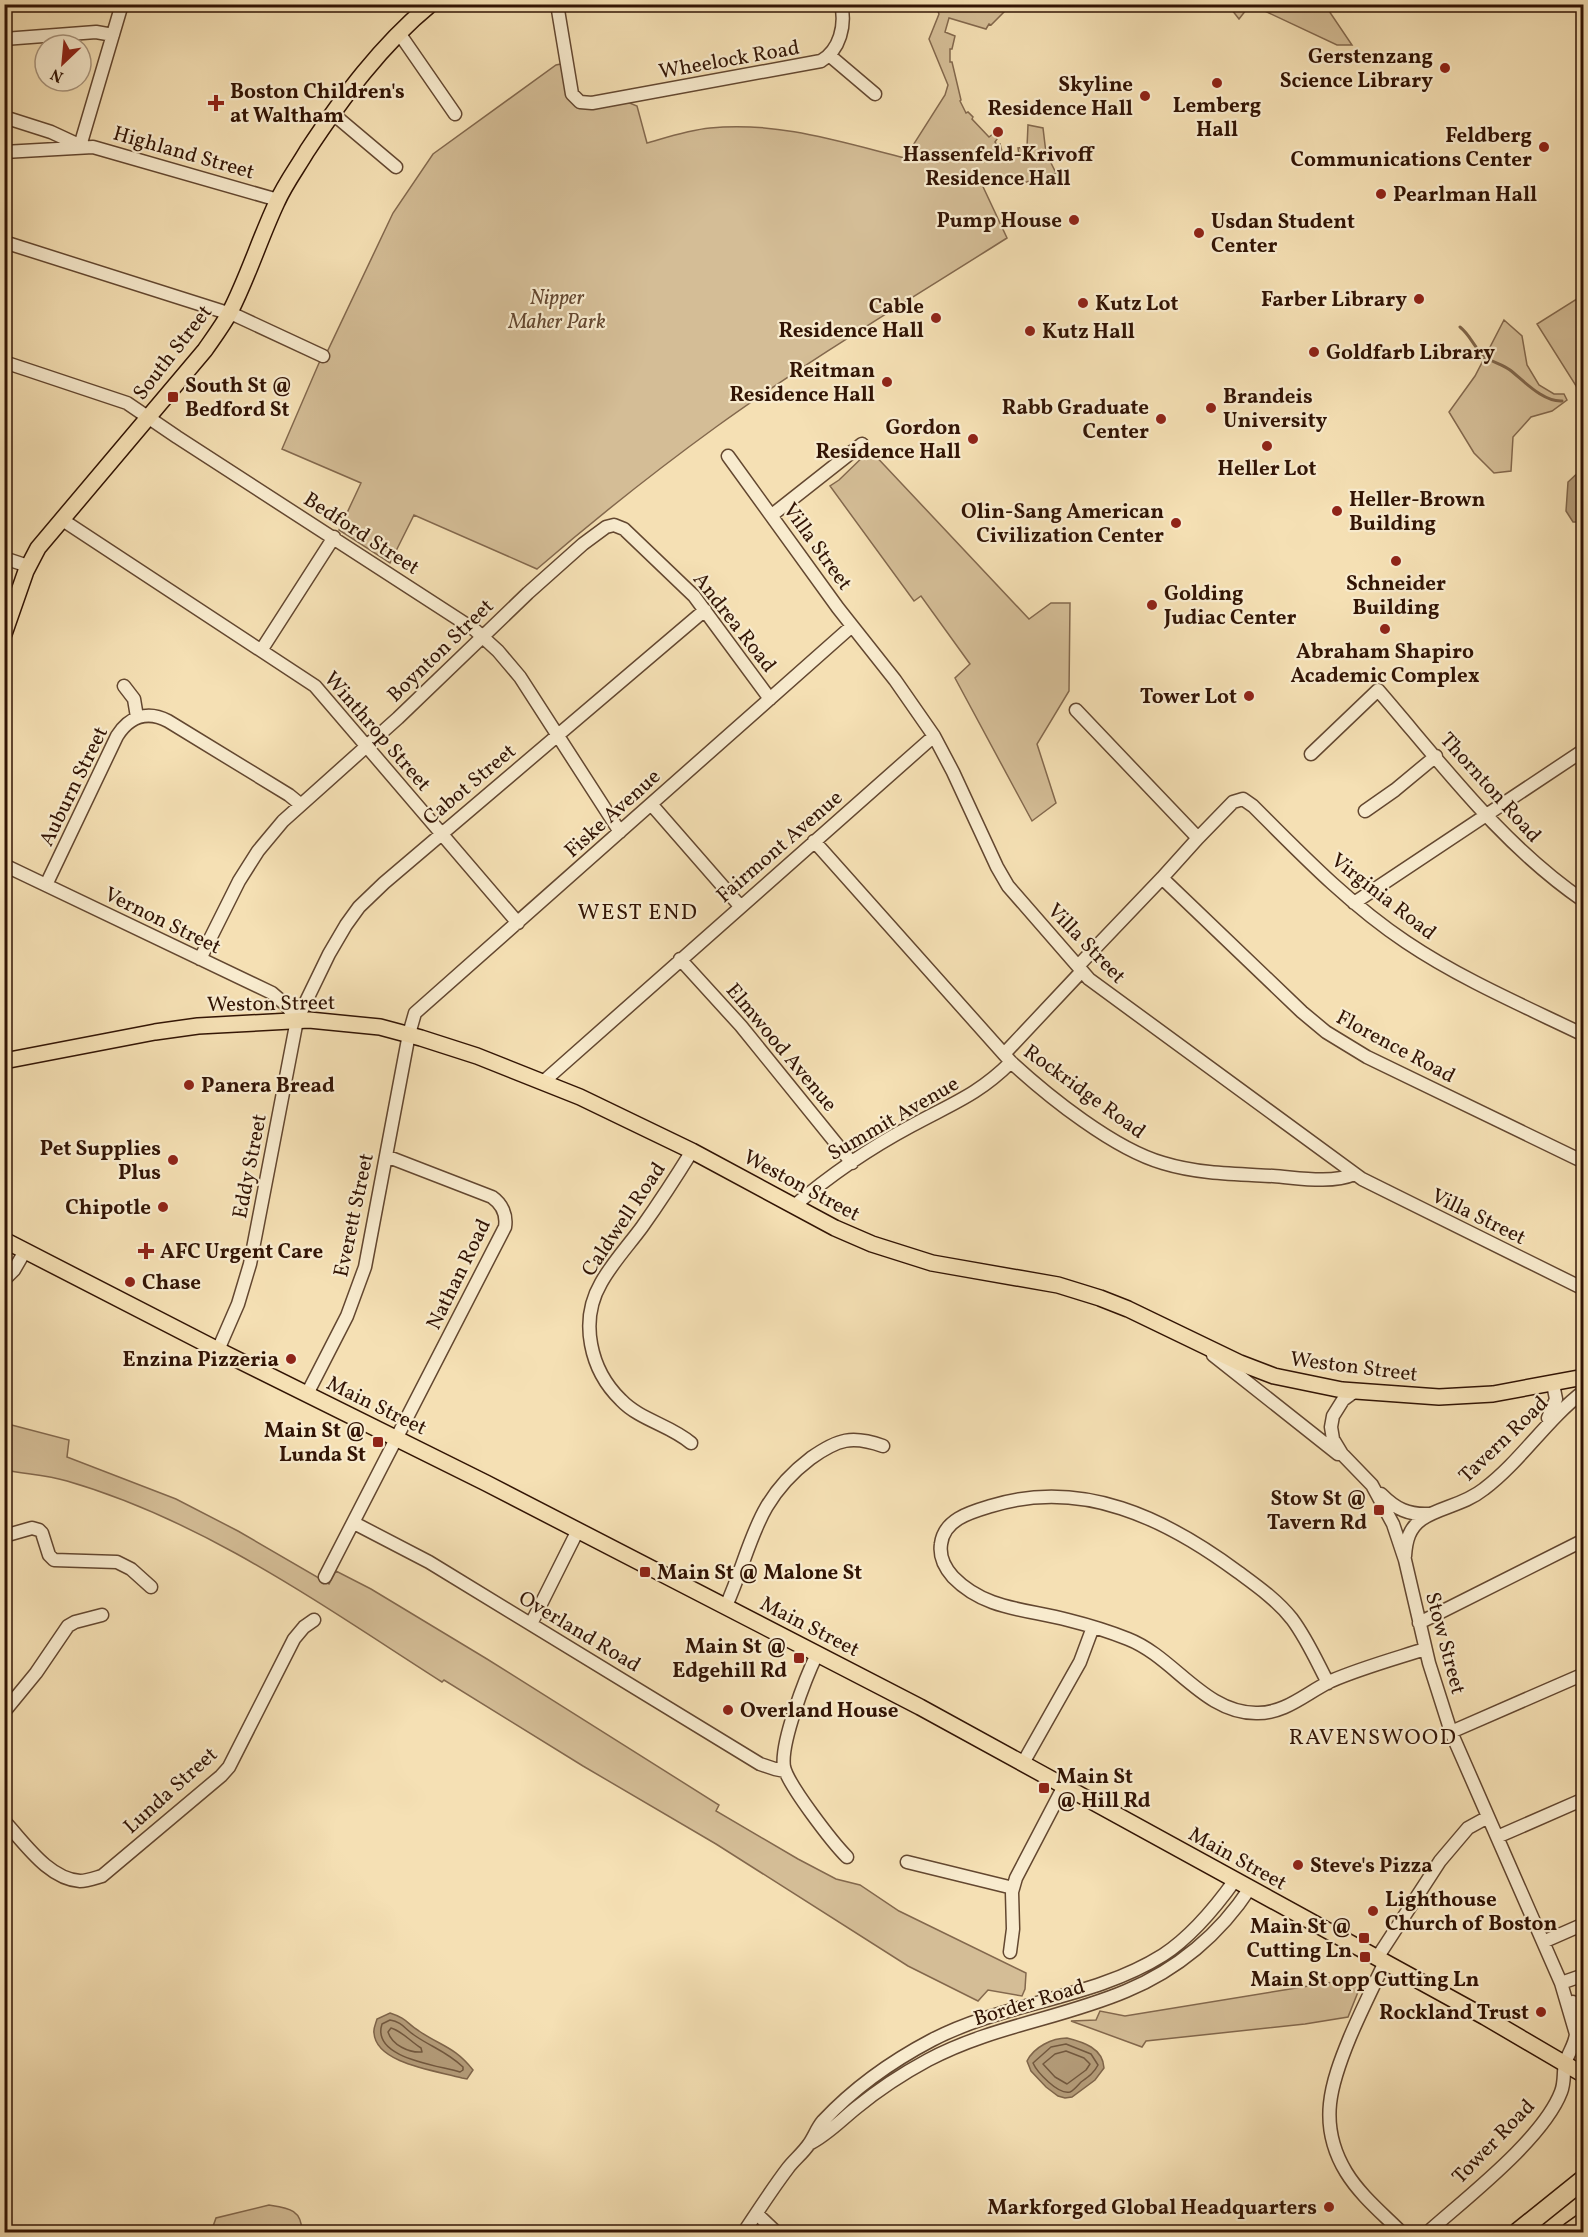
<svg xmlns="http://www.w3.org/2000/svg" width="1588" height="2237" viewBox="0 0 1588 2237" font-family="Vollkorn,serif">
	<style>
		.green { fill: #d4bd96; stroke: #83684d; stroke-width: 1.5 }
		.water { fill: #b39b78; stroke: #7f654a; stroke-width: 1.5 }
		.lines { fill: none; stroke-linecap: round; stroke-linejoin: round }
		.shore { stroke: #72583e; stroke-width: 1.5 }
		.stream { stroke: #7f654a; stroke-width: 3 }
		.minor-casing { stroke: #634730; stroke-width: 15 }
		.major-casing { stroke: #321404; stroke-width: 18 }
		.highway-casing { stroke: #321404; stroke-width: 21 }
		.minor { stroke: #f8ebce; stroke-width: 12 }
		.major { stroke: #f5e0b4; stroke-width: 15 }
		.highway { stroke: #f5e0b4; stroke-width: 18 }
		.poi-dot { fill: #8f2418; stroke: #f8ebce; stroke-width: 2 }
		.labels { text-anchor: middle; stroke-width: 4.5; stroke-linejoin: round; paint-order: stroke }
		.poi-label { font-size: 21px; font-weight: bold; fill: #321404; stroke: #f8ebce; text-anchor: end }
		.street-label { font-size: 21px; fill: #321404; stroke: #f8ebce }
		.park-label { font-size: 21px; font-style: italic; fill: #634730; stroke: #f8ebce }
		.neighbourhood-label { font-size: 22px; letter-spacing: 1.5px; fill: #321404; stroke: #f8ebce }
	</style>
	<rect width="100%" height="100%" fill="#f5e0b4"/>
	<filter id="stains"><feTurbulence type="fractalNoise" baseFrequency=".00333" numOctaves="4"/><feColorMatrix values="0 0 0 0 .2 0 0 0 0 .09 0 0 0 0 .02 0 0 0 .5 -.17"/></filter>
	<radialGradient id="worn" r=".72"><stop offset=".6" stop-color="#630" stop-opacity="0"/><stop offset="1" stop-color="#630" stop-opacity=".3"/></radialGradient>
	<path class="green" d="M 935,5 L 1011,5 L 991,25 L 989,24 L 986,29 L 949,18 L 945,32 L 955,36 L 952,49 L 950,49 L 950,62 L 952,62 L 961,100 L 960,101 L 966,113 L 968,112 L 973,117 L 972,119 L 989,137 L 993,134 L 997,139 L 995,142 L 997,145 L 1000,144 L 1002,151 L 998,153 L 1000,159 L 1019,155 L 1018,148 L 1027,147 L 1028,125 L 1043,128 L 1046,153 L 1056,173 L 1020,184 L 978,176 L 1007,238 C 909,300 809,360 716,427 C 654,472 595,519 537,569 L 414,515 L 390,563 L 339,530 L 361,483 L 282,449 L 319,363 L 328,350 L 393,213 L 433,154 L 556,65 L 566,63 L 574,97 L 620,99 L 637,106 L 647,143 C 668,137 689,130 710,128 C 777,121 841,142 905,158 L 945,95 L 948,85 L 929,39 L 939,14 Z
		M 1228,5 L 1250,5 L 1239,19 Z
		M 1252,5 L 1325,5 L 1352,45 L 1337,45 Z
		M 1583,295 L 1583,397 L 1537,324 Z
		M 1504,320 L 1522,336 L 1527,365 L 1539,385 L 1554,394 L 1564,394 L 1567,400 L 1552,411 L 1531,417 L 1513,437 L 1511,471 L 1494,473 L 1474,453 L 1449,412 L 1475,376 Z
		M 870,450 L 1029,619 L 1051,603 L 1070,603 L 1069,691 L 1037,744 L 1056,803 L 1032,821 L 955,678 L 970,664 L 921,596 L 914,601 L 830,486 L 839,480 Z
		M 4,1423 L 69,1440 L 67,1457 L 176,1499 L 238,1531 L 329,1584 L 336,1571 L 371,1589 L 487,1659 L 719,1805 L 716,1811 L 798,1859 L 836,1879 L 860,1885 L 899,1911 L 1026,1973 L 1025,1989 L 1022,1996 L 988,1990 L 978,2001 L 908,1966 L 716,1844 L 583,1766 L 444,1680 L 442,1682 C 323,1606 205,1521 67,1481 C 47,1475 25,1474 5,1470 Z
		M 1364,1977 L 1348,2017 L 1305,2024 L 1146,2041 L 1142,2047 L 1071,2021 L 1096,2020 L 1100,2011 L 1125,2016 Z
		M 269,2205 C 288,2208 302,2209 302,2232 L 211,2232 L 216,2218 Z"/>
	<path class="water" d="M 1583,468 L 1583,519 L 1578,522 L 1573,522 L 1566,511 L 1568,482 Z
		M 390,2013 C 408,2019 405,2022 419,2031 C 441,2046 455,2047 473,2070 L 467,2079 L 462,2078 C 438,2071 376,2064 374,2033 C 373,2029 376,2023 377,2019 Z
		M 1067,2038 C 1083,2042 1103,2048 1104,2068 L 1095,2080 L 1072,2097 L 1065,2098 L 1058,2096 L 1046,2087 L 1031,2071 L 1027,2061 C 1034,2047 1052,2038 1067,2038 Z"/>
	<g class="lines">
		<path class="shore" d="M 390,2020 C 402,2022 405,2029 414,2035 C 431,2047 446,2051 463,2067 L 463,2070 L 460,2072 C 437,2065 371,2058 382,2024 Z
			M 391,2028 C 402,2031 411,2042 421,2048 L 422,2052 C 409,2053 392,2045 388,2032 Z
			M 1066,2044 L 1091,2054 L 1098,2065 C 1094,2073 1088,2077 1081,2082 C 1078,2085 1074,2090 1070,2092 C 1058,2095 1037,2072 1033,2063 L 1051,2047 Z
			M 1066,2051 L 1084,2058 L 1090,2064 L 1086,2070 L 1067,2084 L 1055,2077 L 1043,2064 L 1055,2054 Z"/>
		<path class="stream" d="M 1460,327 C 1470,335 1473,345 1481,353 C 1489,362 1500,363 1510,370 C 1524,381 1543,402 1562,401"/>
		<g class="minor-casing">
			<path id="minor" d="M 557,4 L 572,94 L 580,102 L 592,103 L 821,61 C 840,50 846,25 841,4
				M 399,33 L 455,114
				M 4,39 L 96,32 L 113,35
				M 829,55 L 875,94
				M 332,113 L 396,167
				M 4,117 L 51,132 L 79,145
				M 80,146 L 122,4
				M 4,152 L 93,147 L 278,200
				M 4,242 L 237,316 L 323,356
				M 4,362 L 127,403 L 177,437 L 475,630 L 498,651 L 520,677 L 620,832
				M 728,456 L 838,608 L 895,680 L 934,736 L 953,772 L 997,867 L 1008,886 L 1089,979 L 1362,1179 L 1584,1289
				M 772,515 L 862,444
				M 61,519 L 315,686 L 518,923
				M 4,558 L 28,566
				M 262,649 L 334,537
				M 124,686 L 134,699 L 137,717
				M 1076,710 L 1198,838
				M 1311,754 L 1378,690 C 1442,764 1502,845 1584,901
				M 651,804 L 740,906
				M 1365,811 L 1395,790 L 1436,756
				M 814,841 L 1011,1062 C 1049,1097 1114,1149 1163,1163 C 1199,1174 1236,1174 1273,1176 C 1300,1178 1330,1184 1355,1174
				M 4,865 L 272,993 L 286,1005 L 297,1020
				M 1162,878 L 1302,1012 L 1326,1032 L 1367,1057 L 1584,1162
				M 46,885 L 117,736 C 129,717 147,710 168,721 L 289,795 L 300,804
				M 1354,903 L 1584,750
				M 200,959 L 239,881 L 258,851 L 283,821 L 398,718 L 528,593 L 583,544 L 606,527 L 614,525 L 624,529 L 694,596 L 770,699
				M 680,959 L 741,1026 L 852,1163
				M 1078,966 L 1162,878 L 1198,838 L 1233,802 L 1243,799 L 1253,806 C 1301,854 1349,904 1406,942 C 1461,979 1524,1006 1584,1035
				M 1004,1054 L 1082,971
				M 543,1082 L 934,736
				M 794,1206 C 829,1176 870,1148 911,1126 C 951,1104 978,1095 1011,1062
				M 4,1280 L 14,1270 L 25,1251
				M 218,1350 L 238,1304 L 250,1264 L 297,1020 L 329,954 L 346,925 L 359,907 L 384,883 L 705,610
				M 1213,1355 L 1338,1454
				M 1354,1392 L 1343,1400 L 1333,1416 L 1331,1427 L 1333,1439 L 1342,1454 L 1372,1485 L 1393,1524 L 1405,1560 L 1429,1663 L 1451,1732 L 1561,1983 L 1576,2034 C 1575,2045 1568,2053 1565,2064 C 1563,2073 1565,2082 1561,2092 C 1543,2139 1466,2198 1428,2232
				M 307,1394 L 347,1316 L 365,1267 L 409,1034 L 415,1013 L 852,626
				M 1548,1418 L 1556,1399 L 1553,1384
				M 691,1443 C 670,1425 640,1420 621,1400 C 590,1370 579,1321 601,1283 C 612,1263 628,1246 642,1227 C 659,1203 676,1177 692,1151
				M 1381,1494 C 1396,1509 1408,1515 1429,1514
				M 354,1523 L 429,1562 L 760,1764 L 775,1769 L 785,1771
				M 4,1536 L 32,1528 L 39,1530 L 42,1533 L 49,1555 L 54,1560 L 117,1562 L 131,1569 L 151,1587
				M 1405,1556 C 1406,1541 1409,1528 1422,1519 C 1440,1507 1464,1505 1484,1489 C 1521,1461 1546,1420 1584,1391
				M 325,1577 L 505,1227 C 507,1215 502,1204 492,1197 L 386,1156
				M 726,1606 C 753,1546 753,1502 811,1458 C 838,1439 852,1435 883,1446
				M 1419,1623 L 1584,1540
				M 531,1624 L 578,1530
				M 817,1654 C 806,1677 780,1743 784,1767 C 788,1785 833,1843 847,1857
				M 1328,1683 C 1317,1662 1307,1639 1292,1619 C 1277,1600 1257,1586 1238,1572 C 1165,1518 1082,1478 991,1506 C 971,1512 944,1519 941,1544 C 939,1557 945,1568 953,1577 C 985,1610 1027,1609 1068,1620 C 1088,1625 1108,1631 1128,1639 C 1174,1657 1204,1713 1256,1713 C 1285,1714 1306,1693 1331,1681 C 1361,1668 1394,1659 1425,1649
				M 4,1712 L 36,1673 L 68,1626 L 75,1622 L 102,1615
				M 1451,1732 L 1584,1674
				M 1023,1763 L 1080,1662 L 1093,1627
				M 4,1821 C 24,1842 48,1879 80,1881 C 87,1881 95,1878 102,1876 L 221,1776 L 229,1767 L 294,1639 L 304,1627 L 314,1620
				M 1497,1837 L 1584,1799
				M 907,1862 L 1013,1888
				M 1543,1942 L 1584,1924
				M 1010,1952 L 1013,1929 L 1012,1892 L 1016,1878 L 1064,1786
				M 1377,1958 L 1440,1861 L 1468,1828 L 1488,1817
				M 1385,1962 C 1373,1987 1361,2011 1350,2037 C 1331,2083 1317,2124 1346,2172 C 1360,2195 1382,2213 1401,2232
				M 1561,1983 L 1584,1975
				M 1573,2002 L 1584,2020
				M 809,2144 C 827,2135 840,2121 856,2108 C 878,2090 902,2074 928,2060 C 992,2026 1060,2019 1126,1991 C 1177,1970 1220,1934 1250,1888
				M 757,2214 L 776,2232
				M 744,2232 C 758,2211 772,2189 788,2168 C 794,2160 803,2153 809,2144 C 814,2137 817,2128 823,2121 C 854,2088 892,2061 932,2040 C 1005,2002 1093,1999 1163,1955 C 1192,1936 1215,1908 1235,1880"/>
		</g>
		<g class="major-casing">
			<path id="major" d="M 4,634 L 26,571 L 38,548 L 205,350 C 214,337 223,325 230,312 C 248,277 260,238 277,202 C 285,184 297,168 307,151 C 342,98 381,45 431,4
				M 4,1061 L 155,1032 L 198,1026 L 309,1020 L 380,1027 L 421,1038 L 477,1056 L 580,1097 L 692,1151 L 835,1228 L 872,1244 L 932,1263 L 1058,1285 L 1100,1298 L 1128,1309 L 1240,1363 L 1274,1376 L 1342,1390 L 1439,1397 L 1493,1394 L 1584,1377
				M 4,1240 L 218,1350 L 486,1483 L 920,1707 L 1485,2017 L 1584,2075"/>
		</g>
		<g class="highway-casing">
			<path id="highway" d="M 1518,2232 L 1584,2179
				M 1570,2232 L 1584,2222"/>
		</g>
		<use href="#minor" class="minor"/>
		<use href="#major" class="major"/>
		<use href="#highway" class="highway"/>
	</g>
	<g class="poi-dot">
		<circle cx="1445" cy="68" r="6"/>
		<circle cx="1217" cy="83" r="6"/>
		<circle cx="1145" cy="96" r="6"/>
		<path d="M213 94h6v6h6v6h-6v6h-6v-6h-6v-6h6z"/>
		<circle cx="998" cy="132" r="6"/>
		<circle cx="1544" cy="147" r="6"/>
		<circle cx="1381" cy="194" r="6"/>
		<circle cx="1074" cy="220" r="6"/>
		<circle cx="1199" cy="233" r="6"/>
		<circle cx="1419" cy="299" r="6"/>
		<circle cx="1083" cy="303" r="6"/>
		<circle cx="936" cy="318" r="6"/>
		<circle cx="1030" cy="331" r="6"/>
		<circle cx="1314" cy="352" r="6"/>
		<circle cx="887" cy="382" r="6"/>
		<rect x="167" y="391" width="12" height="12" rx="3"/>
		<circle cx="1211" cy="408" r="6"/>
		<circle cx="1161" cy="419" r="6"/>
		<circle cx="973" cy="439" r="6"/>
		<circle cx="1267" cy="446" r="6"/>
		<circle cx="1337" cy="511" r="6"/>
		<circle cx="1176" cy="523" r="6"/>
		<circle cx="1396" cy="561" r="6"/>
		<circle cx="1152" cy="605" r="6"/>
		<circle cx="1385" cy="629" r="6"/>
		<circle cx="1249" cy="696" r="6"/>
		<circle cx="189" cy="1085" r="6"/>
		<circle cx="173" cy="1160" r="6"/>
		<circle cx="163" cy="1207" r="6"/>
		<path d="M143 1242h6v6h6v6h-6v6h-6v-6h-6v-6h6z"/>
		<circle cx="130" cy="1282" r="6"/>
		<circle cx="291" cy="1359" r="6"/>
		<rect x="372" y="1436" width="12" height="12" rx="3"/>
		<rect x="1373" y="1504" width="12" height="12" rx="3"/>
		<rect x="639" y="1566" width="12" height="12" rx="3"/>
		<rect x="793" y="1652" width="12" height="12" rx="3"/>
		<circle cx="728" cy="1710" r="6"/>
		<rect x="1038" y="1782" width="12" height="12" rx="3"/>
		<circle cx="1298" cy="1865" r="6"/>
		<circle cx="1373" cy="1911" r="6"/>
		<rect x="1358" y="1932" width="12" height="12" rx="3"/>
		<rect x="1359" y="1951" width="12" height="12" rx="3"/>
		<circle cx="1541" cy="2012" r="6"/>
		<circle cx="1329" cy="2207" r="6"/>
	</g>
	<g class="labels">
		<g class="poi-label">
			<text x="1433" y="63">Gerstenzang<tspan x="1433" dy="24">Science Library</tspan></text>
			<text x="1133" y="91">Skyline<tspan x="1133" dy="24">Residence Hall</tspan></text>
			<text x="230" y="98" text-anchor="start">Boston Children's<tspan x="230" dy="24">at Waltham</tspan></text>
			<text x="1217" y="112" text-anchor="middle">Lemberg<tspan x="1217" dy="24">Hall</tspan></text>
			<text x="1532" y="142">Feldberg<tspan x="1532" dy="24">Communications Center</tspan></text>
			<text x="998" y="161" text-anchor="middle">Hassenfeld-Krivoff<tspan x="998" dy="24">Residence Hall</tspan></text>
			<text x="1393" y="201" text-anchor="start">Pearlman Hall</text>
			<text x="1062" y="227">Pump House</text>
			<text x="1211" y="228" text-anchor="start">Usdan Student<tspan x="1211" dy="24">Center</tspan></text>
			<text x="1407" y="306">Farber Library</text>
			<text x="1095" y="310" text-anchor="start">Kutz Lot</text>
			<text x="924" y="313">Cable<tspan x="924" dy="24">Residence Hall</tspan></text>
			<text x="1042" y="338" text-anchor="start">Kutz Hall</text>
			<text x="1326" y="359" text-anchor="start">Goldfarb Library</text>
			<text x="875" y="377">Reitman<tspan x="875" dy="24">Residence Hall</tspan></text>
			<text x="185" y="392" text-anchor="start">South St @<tspan x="185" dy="24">Bedford St</tspan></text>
			<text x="1223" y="403" text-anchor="start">Brandeis<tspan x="1223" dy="24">University</tspan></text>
			<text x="1149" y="414">Rabb Graduate<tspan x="1149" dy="24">Center</tspan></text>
			<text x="961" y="434">Gordon<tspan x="961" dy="24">Residence Hall</tspan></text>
			<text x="1267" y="475" text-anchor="middle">Heller Lot</text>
			<text x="1349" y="506" text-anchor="start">Heller-Brown<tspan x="1349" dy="24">Building</tspan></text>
			<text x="1164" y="518">Olin-Sang American<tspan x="1164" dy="24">Civilization Center</tspan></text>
			<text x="1396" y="590" text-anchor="middle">Schneider<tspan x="1396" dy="24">Building</tspan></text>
			<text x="1164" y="600" text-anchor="start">Golding<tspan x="1164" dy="24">Judiac Center</tspan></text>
			<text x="1385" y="658" text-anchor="middle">Abraham Shapiro<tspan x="1385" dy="24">Academic Complex</tspan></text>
			<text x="1237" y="703">Tower Lot</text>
			<text x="201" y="1092" text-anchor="start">Panera Bread</text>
			<text x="161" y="1155">Pet Supplies<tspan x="161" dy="24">Plus</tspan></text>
			<text x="151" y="1214">Chipotle</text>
			<text x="160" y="1258" text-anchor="start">AFC Urgent Care</text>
			<text x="142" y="1289" text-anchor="start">Chase</text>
			<text x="279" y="1366">Enzina Pizzeria</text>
			<text x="366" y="1437">Main St @<tspan x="366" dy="24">Lunda St</tspan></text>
			<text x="1367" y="1505">Stow St @<tspan x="1367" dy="24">Tavern Rd</tspan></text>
			<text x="657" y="1579" text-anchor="start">Main St @ Malone St</text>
			<text x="787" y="1653">Main St @<tspan x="787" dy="24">Edgehill Rd</tspan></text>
			<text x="740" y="1717" text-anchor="start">Overland House</text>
			<text x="1056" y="1783" text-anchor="start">Main St<tspan x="1056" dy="24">@ Hill Rd</tspan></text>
			<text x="1310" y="1872" text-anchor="start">Steve's Pizza</text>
			<text x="1385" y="1906" text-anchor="start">Lighthouse<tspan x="1385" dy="24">Church of Boston</tspan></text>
			<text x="1352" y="1933">Main St @<tspan x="1352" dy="24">Cutting Ln</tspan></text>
			<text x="1365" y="1986" text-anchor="middle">Main St opp Cutting Ln</text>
			<text x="1529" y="2019">Rockland Trust</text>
			<text x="1317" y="2214">Markforged Global Headquarters</text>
		</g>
		<g class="street-label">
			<text transform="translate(729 59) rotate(-10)" y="7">Wheelock Road</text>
			<text transform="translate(184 152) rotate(16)" y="7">Highland Street</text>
			<text transform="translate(172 352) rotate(-52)" y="7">South Street</text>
			<text transform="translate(362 533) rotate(33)" y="7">Bedford Street</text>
			<text transform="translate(818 546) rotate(54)" y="7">Villa Street</text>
			<text transform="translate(735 622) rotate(52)" y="7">Andrea Road</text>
			<text transform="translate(440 650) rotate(-44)" y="7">Boynton Street</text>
			<text transform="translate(378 731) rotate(49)" y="7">Winthrop Street</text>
			<text transform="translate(469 784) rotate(-40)" y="7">Cabot Street</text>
			<text transform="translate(73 786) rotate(-64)" y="7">Auburn Street</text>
			<text transform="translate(1491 787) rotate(48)" y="7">Thornton Road</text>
			<text transform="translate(612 813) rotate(-42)" y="7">Fiske Avenue</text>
			<text transform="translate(779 846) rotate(-41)" y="7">Fairmont Avenue</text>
			<text transform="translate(1384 896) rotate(38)" y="7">Virginia Road</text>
			<text transform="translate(163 920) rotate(26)" y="7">Vernon Street</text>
			<text transform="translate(1087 943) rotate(46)" y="7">Villa Street</text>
			<text transform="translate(271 1003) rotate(-1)" y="7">Weston Street</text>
			<text transform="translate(1396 1046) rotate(28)" y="7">Florence Road</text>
			<text transform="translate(782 1047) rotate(50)" y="7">Elmwood Avenue</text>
			<text transform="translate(1085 1091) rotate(36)" y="7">Rockridge Road</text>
			<text transform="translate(893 1118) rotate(-30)" y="7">Summit Avenue</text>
			<text transform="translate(249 1166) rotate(-79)" y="7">Eddy Street</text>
			<text transform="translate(802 1185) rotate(28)" y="7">Weston Street</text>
			<text transform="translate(353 1215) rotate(-78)" y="7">Everett Street</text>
			<text transform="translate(1479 1216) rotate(26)" y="7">Villa Street</text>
			<text transform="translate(623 1219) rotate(-56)" y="7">Caldwell Road</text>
			<text transform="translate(458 1274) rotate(-64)" y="7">Nathan Road</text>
			<text transform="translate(1354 1366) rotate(7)" y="7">Weston Street</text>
			<text transform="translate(377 1405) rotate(26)" y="7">Main Street</text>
			<text transform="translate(1503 1439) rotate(-44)" y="7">Tavern Road</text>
			<text transform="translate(810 1626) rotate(27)" y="7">Main Street</text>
			<text transform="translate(580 1631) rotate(31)" y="7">Overland Road</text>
			<text transform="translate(1446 1643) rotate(75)" y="7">Stow Street</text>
			<text transform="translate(170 1790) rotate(-42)" y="7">Lunda Street</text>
			<text transform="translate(1238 1858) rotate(29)" y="7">Main Street</text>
			<text transform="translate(1029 2002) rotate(-17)" y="7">Border Road</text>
			<text transform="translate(1493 2141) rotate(-46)" y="7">Tower Road</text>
		</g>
		<g class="park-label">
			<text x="557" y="304">Nipper<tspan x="557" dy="24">Maher Park</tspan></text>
		</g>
		<g class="neighbourhood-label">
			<text x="638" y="919">WEST END</text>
			<text x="1373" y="1744">RAVENSWOOD</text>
		</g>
	</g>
	<rect width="1588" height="2237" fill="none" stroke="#f5e0b4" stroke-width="24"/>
	<rect x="6" y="6" width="1576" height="2225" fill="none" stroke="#321404" stroke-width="3"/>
	<rect x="12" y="12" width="1564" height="2213" fill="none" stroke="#321404" stroke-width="1.5"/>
	<g transform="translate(63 63) rotate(206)"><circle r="28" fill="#f8ebce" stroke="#a9957d" stroke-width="1.5"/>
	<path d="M0-4.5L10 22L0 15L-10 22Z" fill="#8f2418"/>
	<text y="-9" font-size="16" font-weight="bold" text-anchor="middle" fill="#321404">N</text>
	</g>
	<rect width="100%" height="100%" filter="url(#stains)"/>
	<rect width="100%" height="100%" fill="url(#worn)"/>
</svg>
